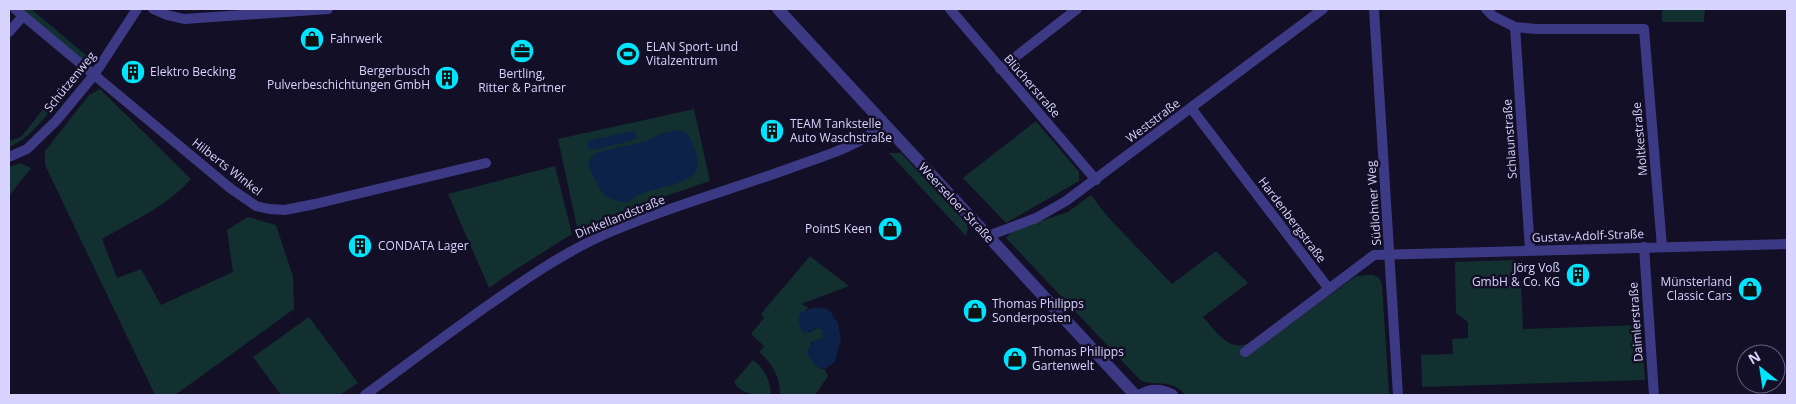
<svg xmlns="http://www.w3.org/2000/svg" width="1796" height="404" viewBox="0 0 1796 404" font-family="'Open Sans',sans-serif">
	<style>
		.green { fill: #12302f }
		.water { fill: #0c2248 }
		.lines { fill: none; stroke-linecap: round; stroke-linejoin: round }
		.minor { stroke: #3d3a85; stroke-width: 10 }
		.tertiary { stroke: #3d3a85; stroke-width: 12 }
		.labels { text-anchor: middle; stroke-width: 5; stroke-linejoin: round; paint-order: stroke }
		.poi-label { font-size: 12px; fill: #d9d4ff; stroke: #130f26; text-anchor: start }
		.street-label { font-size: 12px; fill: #d9d4ff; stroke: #130f26 }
	</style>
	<rect width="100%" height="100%" fill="#130f26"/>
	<path class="green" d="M 22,9 L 31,9 L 87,56 L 94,55 L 88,62 L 83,60 Z
		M 1662,9 L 1705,9 L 1704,22 L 1662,22 Z
		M 73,72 L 74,79 C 57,101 35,137 9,147 L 9,141 L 21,137 Z
		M 100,89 L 191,179 C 165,208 134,220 102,239 L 117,278 L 141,269 L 161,305 L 233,272 L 227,230 L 248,217 L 276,225 L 293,276 L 294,309 L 175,395 L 155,395 L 45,165 L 45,151 L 89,95 Z
		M 694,109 L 710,181 L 630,208 L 578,232 L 558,139 Z
		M 1036,121 L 1079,172 L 1079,181 L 1006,223 L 963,178 Z
		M 889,153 L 901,153 L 967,224 L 968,229 L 966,236 Z
		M 20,163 L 31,168 L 9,196 L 9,167 Z
		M 555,166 L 572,234 L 510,273 L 489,288 L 448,194 Z
		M 1091,195 L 1107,216 L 1172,284 L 1216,251 L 1248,283 L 1203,317 C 1215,330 1229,353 1249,343 L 1241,348 L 1247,355 L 1356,276 C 1367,276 1377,270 1382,284 L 1389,395 L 1185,395 C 1173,378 1155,387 1140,380 L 1006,238 L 1013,230 L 1068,212 Z
		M 810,256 L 849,286 L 801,304 L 809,308 L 805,310 L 808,333 L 817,328 L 822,329 L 823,338 L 812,342 L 808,351 L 821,369 L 824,369 L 828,376 L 815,395 L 780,395 C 780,377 773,364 759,352 L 764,346 L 751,334 L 764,318 L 761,314 Z
		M 1515,260 L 1516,281 L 1521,281 L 1523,329 L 1641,325 L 1645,380 L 1422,387 L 1421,355 L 1453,354 L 1452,339 L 1468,338 L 1468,322 L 1456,313 L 1455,262 Z
		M 309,317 L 358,383 L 340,395 L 281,395 L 253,357 Z
		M 753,360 C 765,369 770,380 771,395 C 757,395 742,396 734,382 Z"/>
	<path class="water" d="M 676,130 L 686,132 C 693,141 702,162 695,173 C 687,183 656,188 643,193 C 637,195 632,200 626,203 C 620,201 613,200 607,197 C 600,193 593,174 588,166 L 591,157 L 599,152 L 647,141 L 658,135 Z
		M 632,131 L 636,133 L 637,138 L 631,141 L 591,150 L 587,147 L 587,142 L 592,140 Z
		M 812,308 C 818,308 827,307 831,312 C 834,317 833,319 838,322 L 841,342 C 834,353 842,361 824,369 L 816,366 L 808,356 C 808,343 813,342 823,338 L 822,330 L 817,328 L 804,333 C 799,328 796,320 800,313 Z"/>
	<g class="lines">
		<path class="minor" d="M 15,9 L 230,188 L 256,206 L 269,209 L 285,210 L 315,204 L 486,163
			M 153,9 L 167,15 L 184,19 L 328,9
			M 950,9 L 1096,180
			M 1374,9 L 1398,395
			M 1486,9 L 1493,16 L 1515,27 L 1536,29 L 1644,29 L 1662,247
			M 1515,27 L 1530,250
			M 9,32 L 23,16
			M 1000,69 L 1077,9
			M 1191,108 L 1329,289
			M 9,157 L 27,149 L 56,121 L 94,75 L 137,9
			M 988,236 L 1036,218 L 1066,201 L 1323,9
			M 1644,247 L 1654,395
			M 1245,352 L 1374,255 L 1787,244
			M 365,395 C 406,365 446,335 487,306 C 527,278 566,251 610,232 C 670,206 734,189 796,166 C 827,155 859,146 884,124"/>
		<path class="tertiary" d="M 778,9 L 1135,395
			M 1141,395 C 1151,389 1162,390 1172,395"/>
	</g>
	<defs>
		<g id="shop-disc" transform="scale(1.25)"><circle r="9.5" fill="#00e5ff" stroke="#130f26"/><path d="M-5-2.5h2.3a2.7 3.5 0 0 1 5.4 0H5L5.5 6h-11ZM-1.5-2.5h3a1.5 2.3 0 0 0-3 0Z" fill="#111"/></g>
		<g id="office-disc" transform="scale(1.25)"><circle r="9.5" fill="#00e5ff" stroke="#130f26"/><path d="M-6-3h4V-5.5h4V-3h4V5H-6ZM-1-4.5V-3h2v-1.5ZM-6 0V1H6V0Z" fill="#111"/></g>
		<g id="stadium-disc" transform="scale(1.25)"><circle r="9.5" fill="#00e5ff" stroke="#130f26"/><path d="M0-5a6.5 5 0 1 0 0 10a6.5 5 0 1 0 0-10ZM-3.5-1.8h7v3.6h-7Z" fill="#111"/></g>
		<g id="building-disc" transform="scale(1.25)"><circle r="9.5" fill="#00e5ff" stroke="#130f26"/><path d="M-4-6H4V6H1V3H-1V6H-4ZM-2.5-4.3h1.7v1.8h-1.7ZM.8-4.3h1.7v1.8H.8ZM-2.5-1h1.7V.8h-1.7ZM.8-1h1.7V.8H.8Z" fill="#111"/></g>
	</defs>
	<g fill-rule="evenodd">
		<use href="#shop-disc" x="312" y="39"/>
		<use href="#office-disc" x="522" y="51"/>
		<use href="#stadium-disc" x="628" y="54"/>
		<use href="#building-disc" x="133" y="72"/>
		<use href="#building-disc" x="447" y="78"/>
		<use href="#building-disc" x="772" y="131"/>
		<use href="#shop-disc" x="890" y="229"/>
		<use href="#building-disc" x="360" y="246"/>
		<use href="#building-disc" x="1578" y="275"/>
		<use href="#shop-disc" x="1750" y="289"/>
		<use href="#shop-disc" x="975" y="311"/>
		<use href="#shop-disc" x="1015" y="359"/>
	</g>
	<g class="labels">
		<g class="poi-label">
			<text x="330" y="43">Fahrwerk</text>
			<text x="646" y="51">ELAN Sport- und<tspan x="646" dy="14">Vitalzentrum</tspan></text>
			<text x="430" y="75" text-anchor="end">Bergerbusch<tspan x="430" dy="14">Pulverbeschichtungen GmbH</tspan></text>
			<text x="150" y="76">Elektro Becking</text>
			<text x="522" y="78" text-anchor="middle">Bertling,<tspan x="522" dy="14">Ritter &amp; Partner</tspan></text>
			<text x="790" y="128">TEAM Tankstelle<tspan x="790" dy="14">Auto Waschstraße</tspan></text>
			<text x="872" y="233" text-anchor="end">PointS Keen</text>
			<text x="378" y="250">CONDATA Lager</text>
			<text x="1560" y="272" text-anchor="end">Jörg Voß<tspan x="1560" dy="14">GmbH &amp; Co. KG</tspan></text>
			<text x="1732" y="286" text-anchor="end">Münsterland<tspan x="1732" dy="14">Classic Cars</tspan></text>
			<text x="992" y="308">Thomas Philipps<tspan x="992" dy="14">Sonderposten</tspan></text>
			<text x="1032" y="356">Thomas Philipps<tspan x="1032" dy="14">Gartenwelt</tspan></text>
		</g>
		<g class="street-label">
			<text transform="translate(70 82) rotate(-51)" y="4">Schützenweg</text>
			<text transform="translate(1032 86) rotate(49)" y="4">Blücherstraße</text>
			<text transform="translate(1153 121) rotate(-37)" y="4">Weststraße</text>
			<text transform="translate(1510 139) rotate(-94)" y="4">Schlaunstraße</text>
			<text transform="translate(1640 139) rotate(-95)" y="4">Moltkestraße</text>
			<text transform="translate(227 167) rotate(38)" y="4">Hilberts Winkel</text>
			<text transform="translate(956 203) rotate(47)" y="4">Weerseloer Straße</text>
			<text transform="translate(1374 203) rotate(-94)" y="4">Südlohner Weg</text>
			<text transform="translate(620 217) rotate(-22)" y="4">Dinkellandstraße</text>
			<text transform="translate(1292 220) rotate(53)" y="4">Hardenbergstraße</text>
			<text transform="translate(1588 236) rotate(-2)" y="4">Gustav-Adolf-Straße</text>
			<text transform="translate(1636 322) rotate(-94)" y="4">Daimlerstraße</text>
		</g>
	</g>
	<rect width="1796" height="404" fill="none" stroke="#d9d4ff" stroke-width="20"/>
	<g transform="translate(1761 369) rotate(330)"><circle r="24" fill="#130f26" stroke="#625e7d"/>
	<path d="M0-4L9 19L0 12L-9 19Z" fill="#00e5ff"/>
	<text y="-8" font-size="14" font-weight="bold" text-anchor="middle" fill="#d9d4ff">N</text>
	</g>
</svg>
